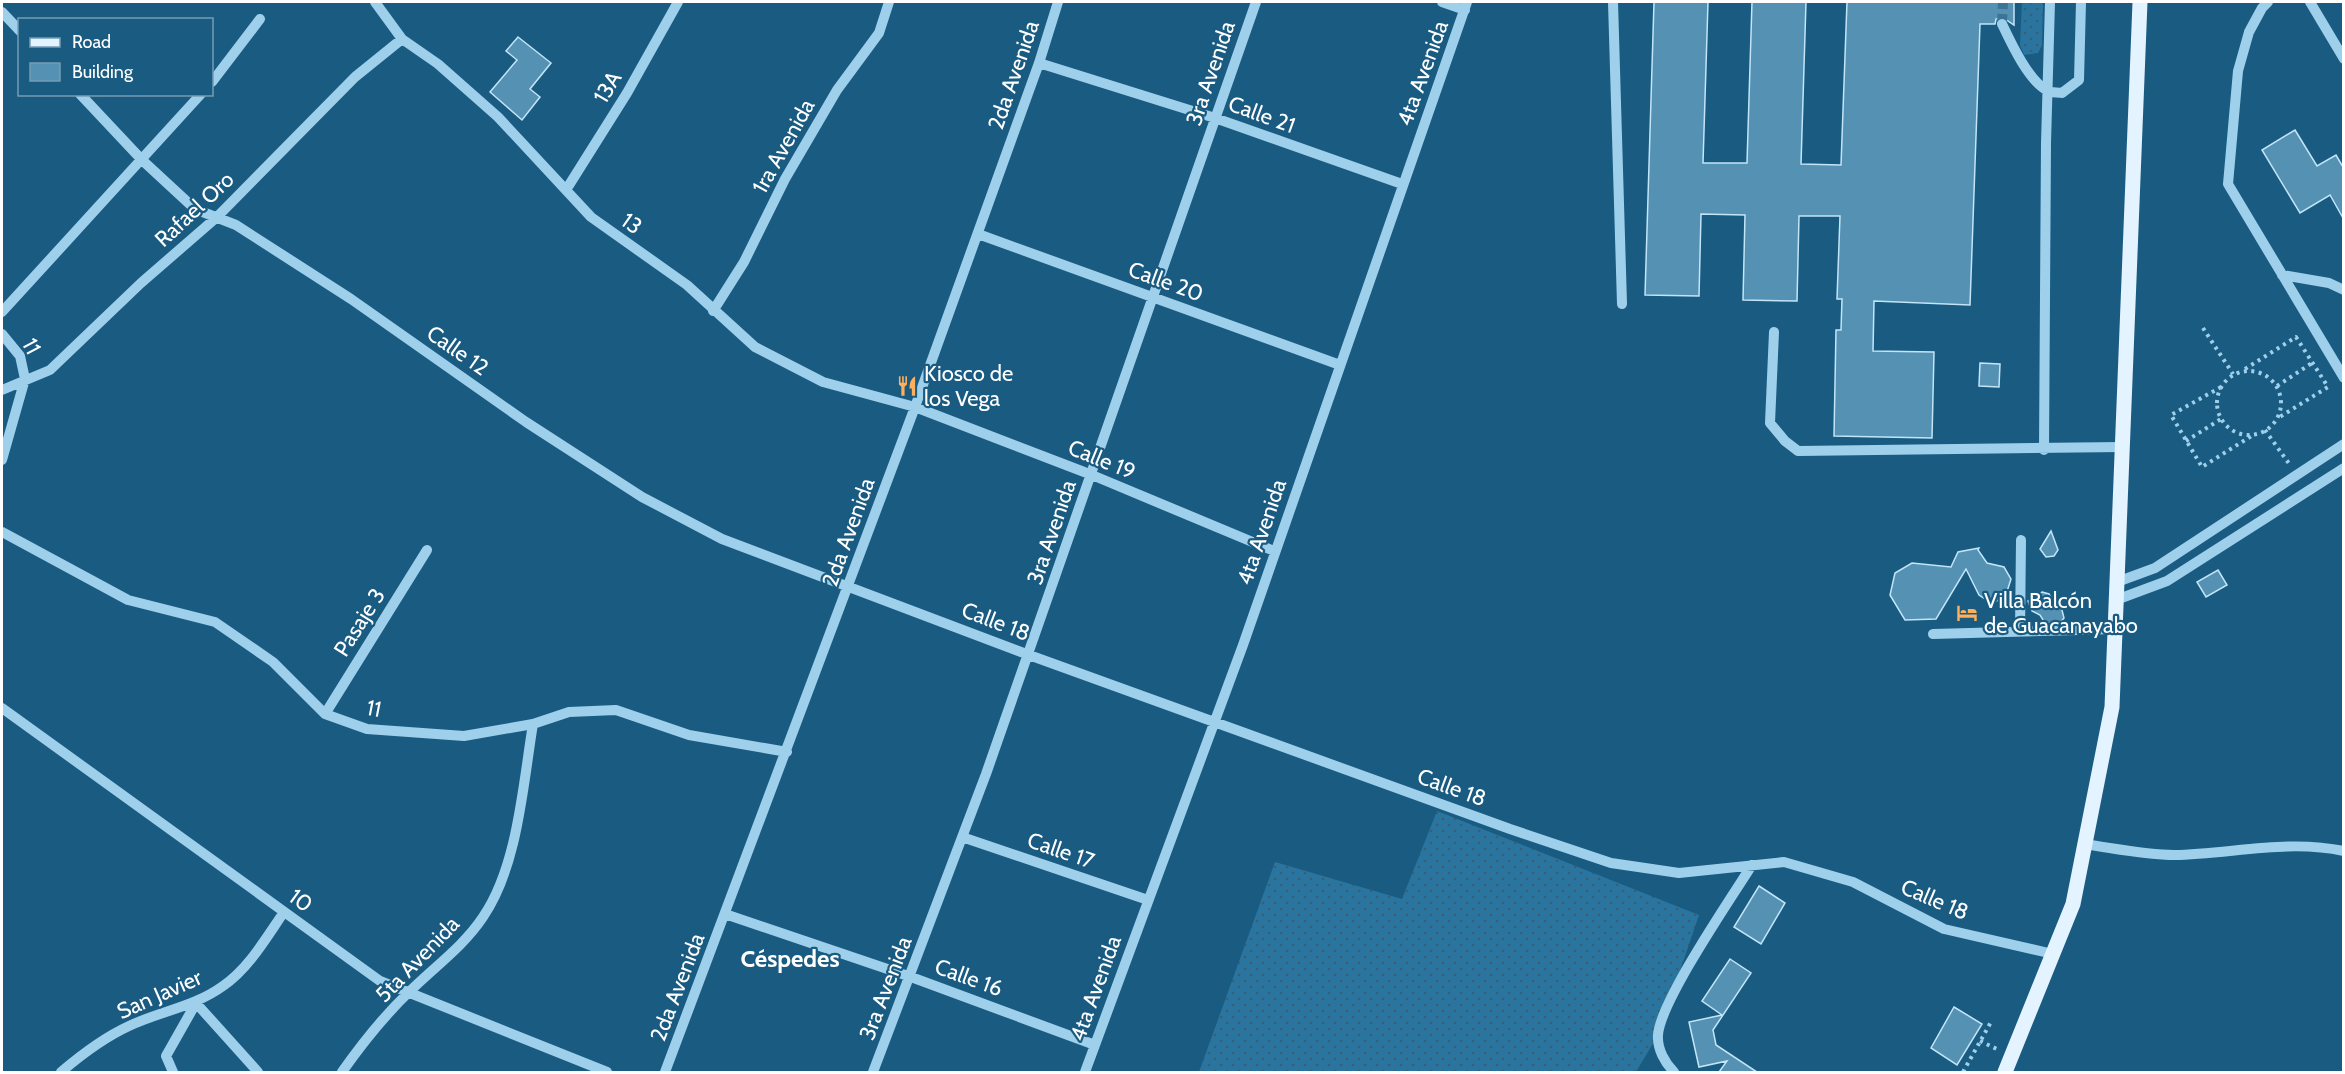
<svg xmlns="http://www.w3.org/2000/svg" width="2345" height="1074" viewBox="0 0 2345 1074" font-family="Cabin,sans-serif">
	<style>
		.grass { fill: url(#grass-dots) }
		.building { fill: #5491b3; stroke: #c3e5f8; stroke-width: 1.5 }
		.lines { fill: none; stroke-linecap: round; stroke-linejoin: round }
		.minor-tunnel { stroke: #3c7495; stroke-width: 10; stroke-dasharray: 10 5; stroke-linecap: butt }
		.path { stroke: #9fd0eb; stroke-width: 4; stroke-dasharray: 3 4.5; stroke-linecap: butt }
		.minor { stroke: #9fd0eb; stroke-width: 10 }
		.major { stroke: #e3f3ff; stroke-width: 15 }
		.labels { text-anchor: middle; stroke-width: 4.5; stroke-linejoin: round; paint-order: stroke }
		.street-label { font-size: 22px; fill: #fff; stroke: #1a5b82 }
		.poi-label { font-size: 22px; fill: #fff; stroke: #1a5b82; text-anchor: start }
		.neighbourhood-label { font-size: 24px; font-weight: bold; fill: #fff; stroke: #1a5b82 }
	</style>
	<defs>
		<pattern id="grass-dots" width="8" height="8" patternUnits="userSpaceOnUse" patternTransform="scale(1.5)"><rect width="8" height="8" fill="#29759f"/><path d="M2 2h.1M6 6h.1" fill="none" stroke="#3c5e71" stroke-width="1.8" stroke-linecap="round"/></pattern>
	</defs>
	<rect width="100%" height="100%" fill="#1a5b82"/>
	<path class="grass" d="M 2022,2 L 2043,2 L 2042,45 L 2038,53 L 2024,55 L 2020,45 Z
		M 1437,811 L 1699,915 L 1658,1035 L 1636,1072 L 1199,1072 L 1275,862 L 1402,899 Z"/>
	<path class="building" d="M 1654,2 L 1708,2 L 1703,163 L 1747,163 L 1752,2 L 1806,2 L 1801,164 L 1841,165 L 1847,2 L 2014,2 L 2014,25 L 2002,17 L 1996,19 L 1995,24 L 1980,24 L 1970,305 L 1874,301 L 1873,351 L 1934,352 L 1932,438 L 1834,436 L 1836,330 L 1841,330 L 1842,299 L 1837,299 L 1840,216 L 1799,216 L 1797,301 L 1743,300 L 1745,215 L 1701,214 L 1699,296 L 1645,295 Z
		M 518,37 L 551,63 L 530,89 L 540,97 L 522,120 L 490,92 L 517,60 L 506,51 Z
		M 2295,130 L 2317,166 L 2336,155 L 2343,167 L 2343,218 L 2330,195 L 2300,213 L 2262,150 Z
		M 1980,363 L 2000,364 L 1999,387 L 1979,386 Z
		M 2051,531 L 2058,550 L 2054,556 L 2046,557 L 2040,549 Z
		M 1979,548 L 1978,550 L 1987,563 L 2004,567 L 2011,579 L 2005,598 L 1991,603 L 1979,595 L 1966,569 L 1936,619 L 1905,620 L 1890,595 L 1895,573 L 1912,563 L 1951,567 L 1958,552 Z
		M 2218,570 L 2227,585 L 2206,597 L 2197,582 Z
		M 2042,592 L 2049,594 L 2054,603 L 2061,606 L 2064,618 L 2060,623 L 2045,623 L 2040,615 L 2032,611 L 2028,601 Z
		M 1759,886 L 1785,903 L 1761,944 L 1734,927 Z
		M 1730,959 L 1751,973 L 1713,1030 L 1716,1045 L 1757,1072 L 1719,1072 L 1727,1061 L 1699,1067 L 1689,1022 L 1722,1015 L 1702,1001 Z
		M 1954,1007 L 1982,1024 L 1957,1065 L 1931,1048 Z"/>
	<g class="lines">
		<path class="minor-tunnel" d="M 2002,24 L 2003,2"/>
		<path class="path" d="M 2203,328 L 2233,374
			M 2245,369 L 2296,337 L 2328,387 L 2278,418
			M2217 403a32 32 0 1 1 64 0a32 32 0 1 1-64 0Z
			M 2277,386 L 2312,363
			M 2221,387 L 2171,415 L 2202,467 L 2253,435
			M 2265,430 L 2290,465
			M 2186,441 L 2221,419
			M 1980,1041 L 1999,1050
			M 1963,1072 L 1991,1022"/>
		<path class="minor" d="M 375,2 L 402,39 L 438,64 L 498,117 L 591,217 L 687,285 L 755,347 L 823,382 L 915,407 L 1092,475 L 1274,551
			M 1442,2 L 1465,10
			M 1613,2 L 1622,304
			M 2268,2 L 2262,8 L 2249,32 L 2238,71 L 2228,184 L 2344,378
			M 2310,2 L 2344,59
			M 2,12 L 20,31
			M 2002,24 C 2011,43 2029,82 2048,91 C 2051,93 2058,92 2062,93 L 2079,80 L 2081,2
			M 1039,63 L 1215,118 L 1402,184
			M 212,82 L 260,19
			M 80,94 L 142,160 L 195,209 L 236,225 L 351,299 L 526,422 L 642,497 L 722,539 L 1029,655 L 1510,829 L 1611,863 L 1679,873 L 1784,862 L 1853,882 L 1944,929 L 2053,954
			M 566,190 L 627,93 L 678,2
			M 978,234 L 1340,365
			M 2282,275 L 2329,283 L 2344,290
			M 713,311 L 744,262 L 785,179 L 837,90 L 879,33 L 889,2
			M 2,312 L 201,94
			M 1774,332 L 1770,423 L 1785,441 L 1798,451 L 2122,447
			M 2,334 L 20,356 L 25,379 L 2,460
			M 2,390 L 50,370 L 141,283 L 217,217 L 355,77 L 402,39
			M 2044,450 L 2046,143 L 2050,2
			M 2,532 L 128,600 L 215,622 L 273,662 L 325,714 L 367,729 L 464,736 L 533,724 L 569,712 L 616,710 L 689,735 L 787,752
			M 2117,582 L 2155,568 L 2344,444
			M 2116,600 L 2167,581 L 2344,468
			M 2020,632 L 2021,540
			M 1933,634 L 2115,629
			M 2,708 L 380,981 L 607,1072
			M 325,714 L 427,550
			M 962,837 L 1148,900
			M 2083,844 C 2113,848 2145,855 2174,855 C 2231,854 2287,839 2344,851
			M 725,914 L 911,977 L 1095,1045
			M 61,1072 C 81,1055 105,1037 129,1026 C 161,1011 194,1007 223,986 C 249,968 266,938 284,912
			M 173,1072 L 166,1056 L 196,1003 L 258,1072
			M 342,1072 C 361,1045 385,1015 409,992 C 434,967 463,947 483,917 C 518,866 523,784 533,724
			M 665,1072 L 915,407 L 1039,63 L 1058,2
			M 873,1072 L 986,774 L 1256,2
			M 1085,1072 L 1243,645 L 1467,2
			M 1674,1072 C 1665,1063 1657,1049 1658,1035 C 1660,1002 1731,898 1752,865"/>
		<path class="major" d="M 2005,1072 L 2073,904 L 2112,707 L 2140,2"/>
	</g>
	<defs>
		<g id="restaurant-bare" transform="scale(1.62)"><path d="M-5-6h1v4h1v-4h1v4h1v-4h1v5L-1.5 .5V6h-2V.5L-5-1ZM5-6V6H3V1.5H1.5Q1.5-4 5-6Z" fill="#fdaf5b" stroke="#1a5b82" stroke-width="2.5" paint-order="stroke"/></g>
		<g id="hotel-bare" transform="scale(1.62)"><path d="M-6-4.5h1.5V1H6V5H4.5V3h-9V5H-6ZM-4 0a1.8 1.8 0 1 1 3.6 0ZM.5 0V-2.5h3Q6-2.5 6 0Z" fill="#fdaf5b" stroke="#1a5b82" stroke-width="2.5" paint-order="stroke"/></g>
	</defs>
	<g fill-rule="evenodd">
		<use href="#restaurant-bare" x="907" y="386"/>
		<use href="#hotel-bare" x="1967" y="613"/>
	</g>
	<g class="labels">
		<g class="street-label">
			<text transform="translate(1210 73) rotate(-71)" y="8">3ra Avenida</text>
			<text transform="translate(1422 73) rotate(-70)" y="8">4ta Avenida</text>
			<text transform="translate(1013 75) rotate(-71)" y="8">2da Avenida</text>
			<text transform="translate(607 87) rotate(-59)" y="8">13A</text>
			<text transform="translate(1262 114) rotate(20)" y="8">Calle 21</text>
			<text transform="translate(783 146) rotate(-61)" y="8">1ra Avenida</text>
			<text transform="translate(194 209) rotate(-43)" y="8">Rafael Oro</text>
			<text transform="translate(632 223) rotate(35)" y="8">13</text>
			<text transform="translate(1166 281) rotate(20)" y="8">Calle 20</text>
			<text transform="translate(32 346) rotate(62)" y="8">11</text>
			<text transform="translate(458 350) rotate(35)" y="8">Calle 12</text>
			<text transform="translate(1102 459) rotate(22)" y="8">Calle 19</text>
			<text transform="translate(848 532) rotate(-70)" y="8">2da Avenida</text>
			<text transform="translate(1051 532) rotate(-71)" y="8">3ra Avenida</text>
			<text transform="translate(1261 532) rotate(-71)" y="8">4ta Avenida</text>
			<text transform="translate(996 621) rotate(21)" y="8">Calle 18</text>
			<text transform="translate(359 622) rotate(-58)" y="8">Pasaje 3</text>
			<text transform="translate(374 708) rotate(11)" y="8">11</text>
			<text transform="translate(1452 787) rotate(20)" y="8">Calle 18</text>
			<text transform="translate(1061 850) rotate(19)" y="8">Calle 17</text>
			<text transform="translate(1935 899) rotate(23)" y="8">Calle 18</text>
			<text transform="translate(301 900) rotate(36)" y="8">10</text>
			<text transform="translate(417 959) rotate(-46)" y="8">5ta Avenida</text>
			<text transform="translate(969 977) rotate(20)" y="8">Calle 16</text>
			<text transform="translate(677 987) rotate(-69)" y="8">2da Avenida</text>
			<text transform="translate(885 988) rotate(-69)" y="8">3ra Avenida</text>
			<text transform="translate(1095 988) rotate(-70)" y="8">4ta Avenida</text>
			<text transform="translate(159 994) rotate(-24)" y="8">San Javier</text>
		</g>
		<g class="poi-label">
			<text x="924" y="381">Kiosco de<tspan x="924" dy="25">los Vega</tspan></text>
			<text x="1984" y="608">Villa Balcón<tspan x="1984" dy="25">de Guacanayabo</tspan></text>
		</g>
		<g class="neighbourhood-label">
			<text x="790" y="967">Céspedes</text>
		</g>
	</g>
	<rect width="2345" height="1074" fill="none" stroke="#ffffff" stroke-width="6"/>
	<rect x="18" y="18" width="195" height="78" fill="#1a5b82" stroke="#769db4" stroke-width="1.5"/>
	<rect x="30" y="38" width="30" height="9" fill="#e3f3ff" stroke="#769db4" stroke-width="1.5"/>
	<text x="72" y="48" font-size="18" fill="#ffffff">Road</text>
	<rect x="30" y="63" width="30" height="18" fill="#5491b3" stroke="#769db4" stroke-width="1.5"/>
	<text x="72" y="78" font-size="18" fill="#ffffff">Building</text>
</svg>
